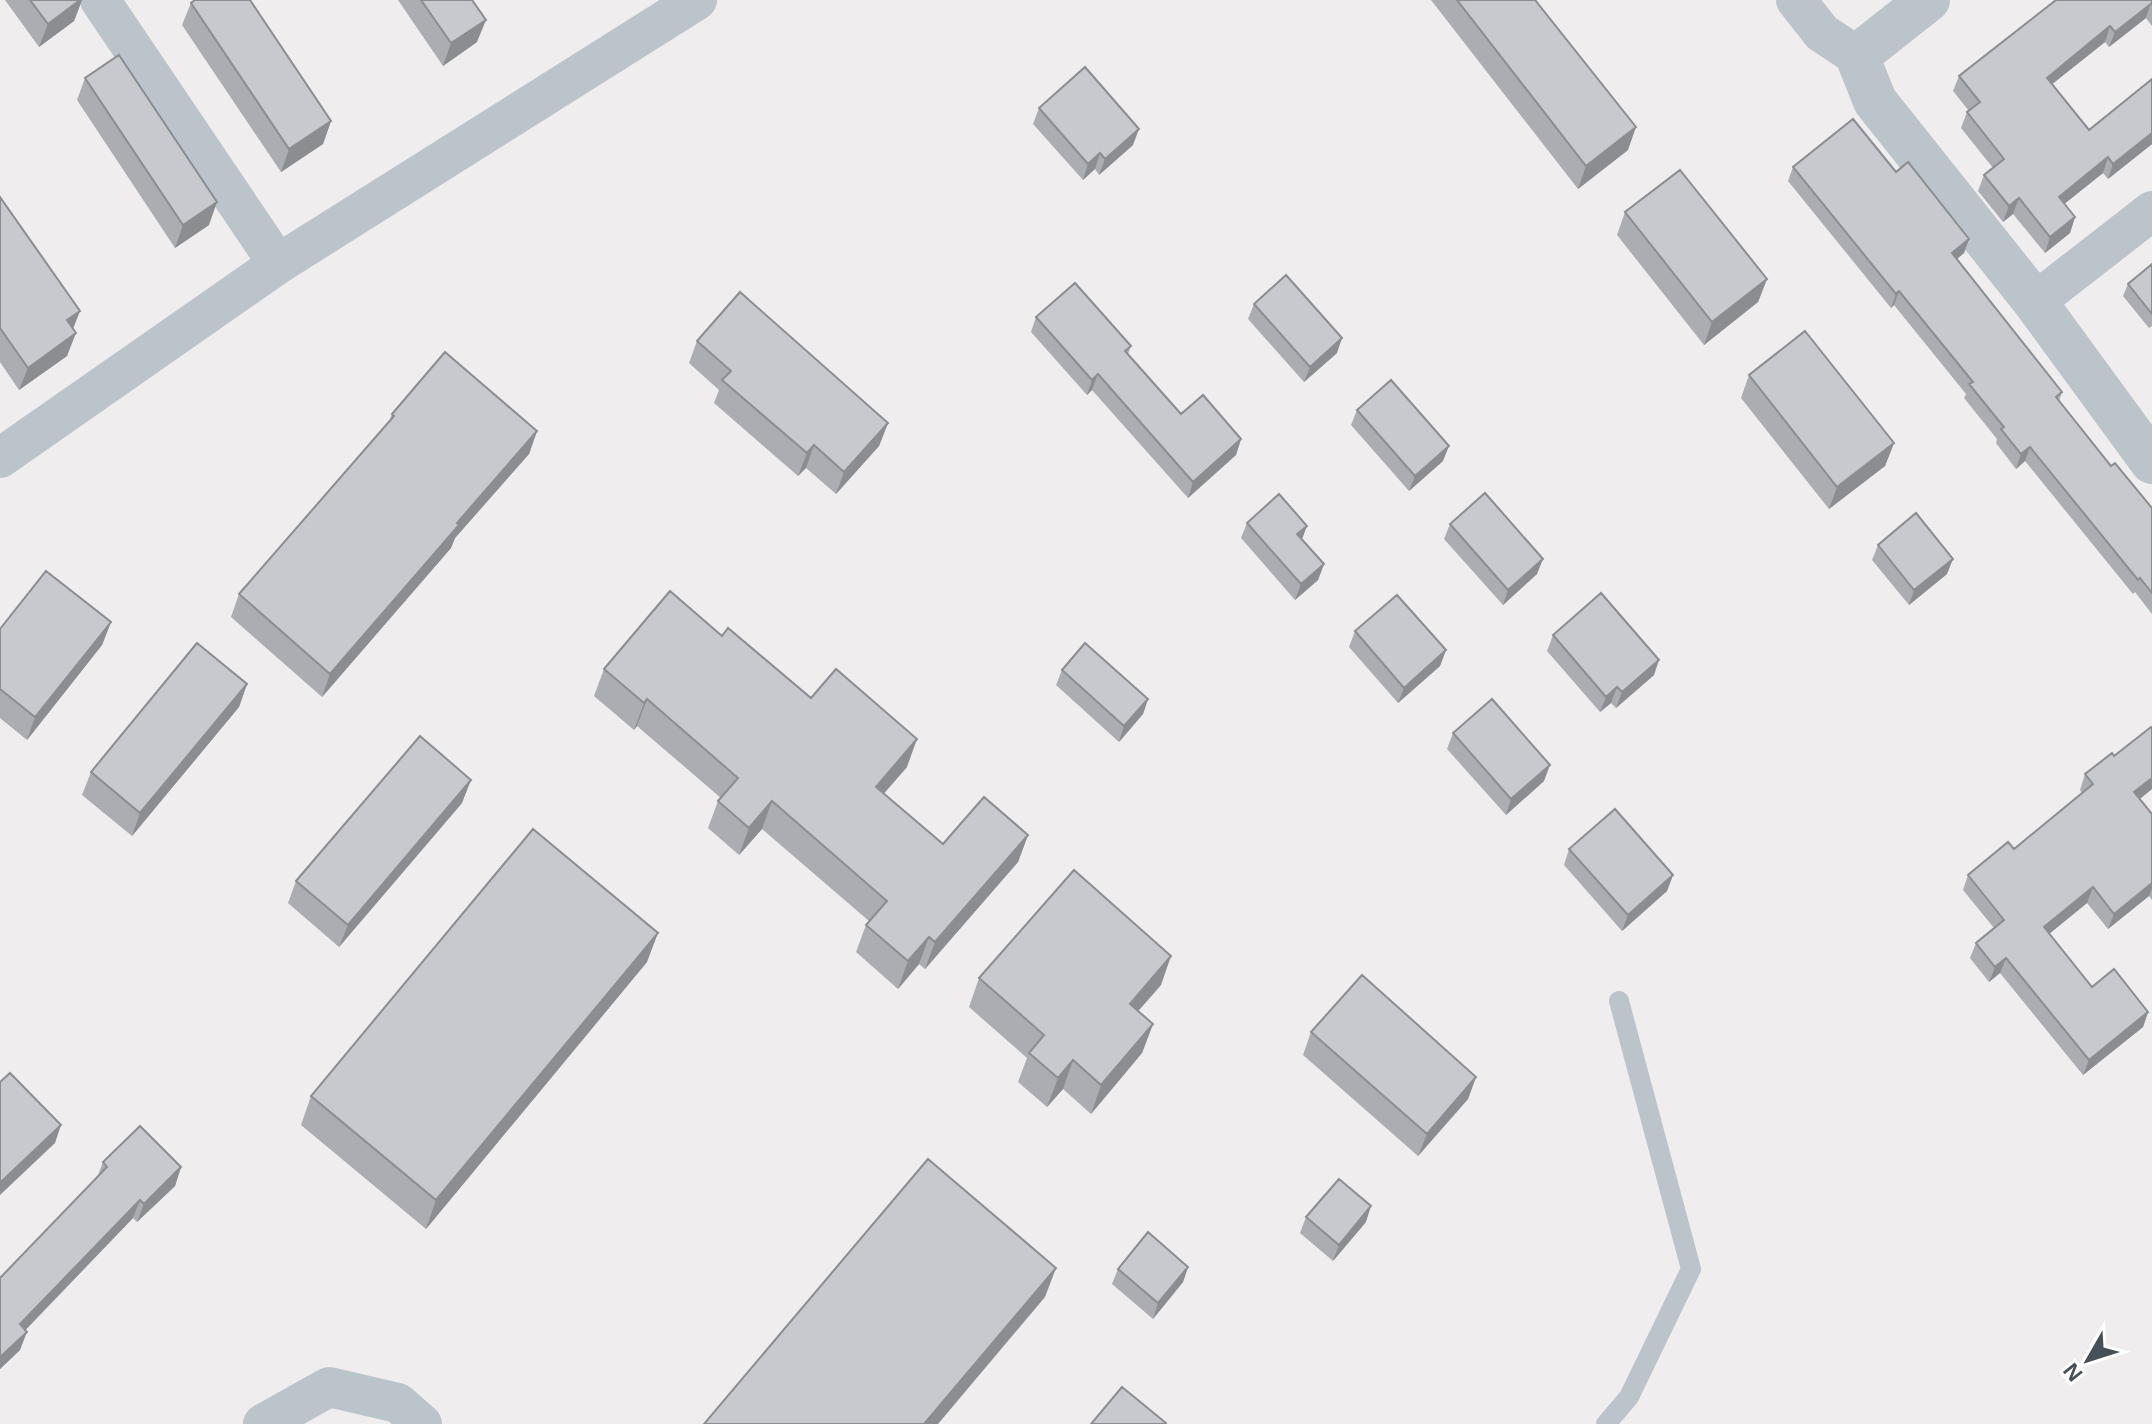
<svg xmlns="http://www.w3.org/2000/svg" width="2152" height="1424" viewBox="0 0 2152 1424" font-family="Helvetica,sans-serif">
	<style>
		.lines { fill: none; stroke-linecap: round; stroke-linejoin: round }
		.service { stroke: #bcc4cb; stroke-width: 20 }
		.minor { stroke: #bcc4cb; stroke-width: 40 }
		.tertiary { stroke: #bcc4cb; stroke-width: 44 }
		.wall { fill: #abadb2 }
		.shaded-wall { fill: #8b8d91 }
		.building { fill: #c7c9cf; stroke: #8b8d91; stroke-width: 2 }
	</style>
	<rect width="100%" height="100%" fill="#efeded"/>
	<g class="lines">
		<path class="service" d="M 1606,1424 L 1629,1397 L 1691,1269 L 1619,1001"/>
		<path class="minor" d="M 100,0 L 278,264
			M 1796,0 L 1822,33 L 1857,56
			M 2035,302 L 2152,211
			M 0,458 L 278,264 L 697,0
			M 263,1424 L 329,1387 L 398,1403 L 422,1424"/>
		<path class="tertiary" d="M 1928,0 L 1857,56 L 1875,101 L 2035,302 L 2152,462"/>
	</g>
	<path class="wall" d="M 5,0 L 82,0 L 74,21 L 39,47 Z
		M 398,0 L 472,0 L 477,42 L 443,66 Z
		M 1431,0 L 1535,0 L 1628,150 L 1578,189 Z
		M 2152,0 L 2152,26 L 2146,18 L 2109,47 L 2105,42 L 2052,84 L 2089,130 L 2152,79 L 2152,144 L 2108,179 L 2103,173 L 2064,204 L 2075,217 L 2070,233 L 2045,253 L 2013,214 L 2003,222 L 1978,191 L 1984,175 L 1993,168 L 1961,128 L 1967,112 L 1969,111 L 1953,91 L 1959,76 Z
		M 191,3 L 331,121 L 323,144 L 281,172 L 182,25 Z
		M 85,78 L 209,225 L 175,248 L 77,100 Z
		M 1039,108 L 1133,145 L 1099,175 L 1095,169 L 1083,180 L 1033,124 Z
		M 1793,167 L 1896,172 L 1969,239 L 1964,253 L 1957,259 L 2062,392 L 2059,401 L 2111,466 L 2152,508 L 2152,614 L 2135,592 L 2133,594 L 2025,461 L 2016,469 L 1996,443 L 1997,439 L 1964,398 L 1966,394 L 1894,305 L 1891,308 L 1788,181 Z
		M 0,197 L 73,330 L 67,356 L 19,390 L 0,362 Z
		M 1625,212 L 1767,279 L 1758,302 L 1704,345 L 1617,235 Z
		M 2152,264 L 2152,326 L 2149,328 L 2123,296 L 2128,284 Z
		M 1254,304 L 1337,353 L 1304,382 L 1248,319 Z
		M 1036,317 L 1131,346 L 1128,354 L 1181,414 L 1241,439 L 1236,455 L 1188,498 L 1092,390 L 1087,395 L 1031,332 Z
		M 697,341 L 888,423 L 879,446 L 836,494 L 806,468 L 798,476 L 714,403 L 719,390 L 689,363 Z
		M 1749,375 L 1894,443 L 1885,466 L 1829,509 L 1741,398 Z
		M 1357,410 L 1443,461 L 1409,491 L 1351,425 Z
		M 392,414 L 537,431 L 529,454 L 455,538 L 451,548 L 322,697 L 231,617 L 239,594 L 389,422 Z
		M 1247,523 L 1302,539 L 1324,564 L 1318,580 L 1295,600 L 1241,538 Z
		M 1450,524 L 1537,574 L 1503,605 L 1444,539 Z
		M 1878,545 L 1947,574 L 1909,605 L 1872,560 Z
		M 111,622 L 102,645 L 27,740 L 0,718 L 0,629 Z
		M 1355,631 L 1446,650 L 1440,666 L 1398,703 L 1349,647 Z
		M 1553,635 L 1654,675 L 1616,708 L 1611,703 L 1600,712 L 1547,651 Z
		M 722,636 L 907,767 L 884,793 L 943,844 L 1028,835 L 1018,862 L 925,969 L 919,964 L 898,989 L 856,952 L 866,925 L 869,921 L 762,829 L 739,855 L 708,828 L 718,801 L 721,798 L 637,726 L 634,730 L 594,696 L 604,669 Z
		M 1062,670 L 1148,699 L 1143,714 L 1119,742 L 1056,685 Z
		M 247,684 L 239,707 L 132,836 L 82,795 L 91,772 Z
		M 1453,733 L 1544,781 L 1506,815 L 1447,749 Z
		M 2114,756 L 2152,789 L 2139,799 L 2152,814 L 2152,900 L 2149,896 L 2108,929 L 2087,903 L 2049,934 L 2092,987 L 2148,1012 L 2143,1027 L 2083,1075 L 2000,973 L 1989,982 L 1970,958 L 1976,943 L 1994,928 L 1963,890 L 1968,875 L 2014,849 L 2082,793 L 2080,790 L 2085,774 Z
		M 462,803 L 339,947 L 288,903 L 296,881 Z
		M 1569,849 L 1673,875 L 1667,891 L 1622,931 L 1564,865 Z
		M 647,962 L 426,1229 L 301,1125 L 311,1096 Z
		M 979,978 L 1161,985 L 1138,1011 L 1153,1024 L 1142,1053 L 1091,1114 L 1063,1089 L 1047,1107 L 1018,1082 L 1027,1058 L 969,1007 Z
		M 1311,1032 L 1476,1077 L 1468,1099 L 1418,1156 L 1303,1055 Z
		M 103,1162 L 181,1167 L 175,1186 L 137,1222 L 133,1218 L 25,1330 L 20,1350 L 0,1369 L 0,1278 L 97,1178 Z
		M 1306,1217 L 1366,1222 L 1333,1261 L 1300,1233 Z
		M 1188,1267 L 1183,1282 L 1153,1319 L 1112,1284 L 1118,1269 Z"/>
	<path class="shaded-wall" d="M 80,0 L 82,0 L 74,21 L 39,47 L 48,24 Z
		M 2151,2 L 2146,18 L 2109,47 L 2115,32 Z
		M 486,20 L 477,42 L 443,66 L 451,43 Z
		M 2110,26 L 2105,42 L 2041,93 L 2047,78 Z
		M 331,121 L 323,144 L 281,172 L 289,149 Z
		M 1636,127 L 1628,150 L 1578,189 L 1586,166 Z
		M 1139,129 L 1133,145 L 1099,175 L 1105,159 Z
		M 2152,133 L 2152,144 L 2108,179 L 2113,164 Z
		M 1100,153 L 1095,169 L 1083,180 L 1088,164 Z
		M 2108,157 L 2103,173 L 2053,213 L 2059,197 Z
		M 2019,198 L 2013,214 L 2003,222 L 2009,206 Z
		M 217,202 L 209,225 L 175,248 L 183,225 Z
		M 2075,217 L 2070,233 L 2045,253 L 2050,237 Z
		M 1969,239 L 1964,253 L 1947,267 L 1952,253 Z
		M 1767,279 L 1758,302 L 1704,345 L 1712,322 Z
		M 1899,291 L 1894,305 L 1891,308 L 1896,294 Z
		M 80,311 L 71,334 L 67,320 Z
		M 76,333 L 67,356 L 19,390 L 28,368 Z
		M 1342,338 L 1337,353 L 1304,382 L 1310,367 Z
		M 1098,374 L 1092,390 L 1087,395 L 1092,380 Z
		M 888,423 L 879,446 L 836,494 L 844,472 Z
		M 537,431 L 529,454 L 455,538 L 451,548 L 322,697 L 330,674 L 457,523 Z
		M 1241,439 L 1236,455 L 1188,498 L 1193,482 Z
		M 1894,443 L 1885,466 L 1829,509 L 1837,487 Z
		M 814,445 L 806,468 L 798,476 L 807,453 Z
		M 1449,446 L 1443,461 L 1409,491 L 1415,476 Z
		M 2030,447 L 2025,461 L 2016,469 L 2021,454 Z
		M 1307,526 L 1301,542 L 1297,534 Z
		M 1543,559 L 1537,574 L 1503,605 L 1508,590 Z
		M 1953,559 L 1947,574 L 1909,605 L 1914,590 Z
		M 1324,564 L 1318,580 L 1295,600 L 1301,584 Z
		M 111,622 L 102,645 L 27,740 L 35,717 Z
		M 1446,650 L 1440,666 L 1398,703 L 1404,688 Z
		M 1659,660 L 1654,675 L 1616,708 L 1622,692 Z
		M 247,684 L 239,707 L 132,836 L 140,813 Z
		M 1617,687 L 1611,703 L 1600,712 L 1606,697 Z
		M 647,699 L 637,726 L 634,730 L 644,703 Z
		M 1148,699 L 1143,714 L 1119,742 L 1124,726 Z
		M 917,739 L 907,767 L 866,814 L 876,787 Z
		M 1550,765 L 1544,781 L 1506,815 L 1511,799 Z
		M 2152,778 L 2152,789 L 2129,808 L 2134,792 Z
		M 471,780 L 462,803 L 339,947 L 348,925 Z
		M 772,801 L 762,829 L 739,855 L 749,828 Z
		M 1028,835 L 1018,862 L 925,969 L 935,942 Z
		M 1673,875 L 1667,891 L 1622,931 L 1628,915 Z
		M 2152,883 L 2152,888 L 2149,896 L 2108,929 L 2114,914 Z
		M 2093,887 L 2087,903 L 2038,943 L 2044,927 Z
		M 658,933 L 647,962 L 426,1229 L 436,1200 Z
		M 929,937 L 919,964 L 898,989 L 908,961 Z
		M 1171,956 L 1161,985 L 1119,1033 L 1130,1004 Z
		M 2006,958 L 2000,973 L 1989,982 L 1995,967 Z
		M 2148,1012 L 2143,1027 L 2083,1075 L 2089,1060 Z
		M 1153,1024 L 1142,1053 L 1091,1114 L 1101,1085 Z
		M 1073,1060 L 1063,1089 L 1047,1107 L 1058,1078 Z
		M 1476,1077 L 1468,1099 L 1418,1156 L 1427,1134 Z
		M 61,1125 L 55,1143 L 0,1195 L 0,1183 Z
		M 181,1167 L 175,1186 L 137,1222 L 144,1204 Z
		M 140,1200 L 133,1218 L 14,1342 L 20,1324 Z
		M 1371,1206 L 1366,1222 L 1333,1261 L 1339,1245 Z
		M 1188,1267 L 1183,1282 L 1153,1319 L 1158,1303 Z
		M 1056,1268 L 1045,1297 L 938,1424 L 924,1424 Z
		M 27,1332 L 20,1350 L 0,1369 L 0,1357 Z"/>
	<path class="building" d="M 30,0 L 80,0 L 48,24 Z
		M 195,0 L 250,0 L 331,121 L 289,149 L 191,3 Z
		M 421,0 L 472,0 L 486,20 L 451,43 Z
		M 1457,0 L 1535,0 L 1636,127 L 1586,166 Z
		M 2056,0 L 2152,0 L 2152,3 L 2115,32 L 2110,26 L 2047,78 L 2089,130 L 2152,79 L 2152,133 L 2113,164 L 2108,157 L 2059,197 L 2075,217 L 2050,237 L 2019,198 L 2009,206 L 1984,175 L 2004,159 L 1967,112 L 1980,102 L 1959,76 Z
		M 119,55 L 217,202 L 183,225 L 85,78 Z
		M 1085,67 L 1139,129 L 1105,159 L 1100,153 L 1088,164 L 1039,108 Z
		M 1853,119 L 1896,172 L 1908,162 L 1969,239 L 1952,253 L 2062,392 L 2056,397 L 2111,466 L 2115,463 L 2152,508 L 2152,593 L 2140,578 L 2138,580 L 2030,447 L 2021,454 L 2001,429 L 2004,427 L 1969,384 L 1973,382 L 1899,291 L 1896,294 L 1793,167 Z
		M 1680,170 L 1767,279 L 1712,322 L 1625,212 Z
		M 0,197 L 80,311 L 67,320 L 76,333 L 28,368 L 0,328 Z
		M 2152,264 L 2152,314 L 2128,284 Z
		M 1286,275 L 1342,338 L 1310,367 L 1254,304 Z
		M 1075,283 L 1131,346 L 1125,351 L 1181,414 L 1203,395 L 1241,439 L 1193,482 L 1098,374 L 1092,380 L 1036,317 Z
		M 740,292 L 888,423 L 844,472 L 814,445 L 807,453 L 722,380 L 731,371 L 697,341 Z
		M 1805,331 L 1894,443 L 1837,487 L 1749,375 Z
		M 445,352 L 537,431 L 457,523 L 459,525 L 330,674 L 239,594 L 394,416 L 392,414 Z
		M 1391,380 L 1449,446 L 1415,476 L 1357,410 Z
		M 1485,493 L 1543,559 L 1508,590 L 1450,524 Z
		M 1279,494 L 1307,526 L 1297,534 L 1324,564 L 1301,584 L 1247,523 Z
		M 1916,513 L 1953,559 L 1914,590 L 1878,545 Z
		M 46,571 L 111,622 L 35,717 L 0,689 L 0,629 Z
		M 670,591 L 722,636 L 728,628 L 811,698 L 836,669 L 917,739 L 876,787 L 943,844 L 984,797 L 1028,835 L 935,942 L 929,937 L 908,961 L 866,925 L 887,901 L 772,801 L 749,828 L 718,801 L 738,778 L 647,699 L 644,703 L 604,669 Z
		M 1601,593 L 1659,660 L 1622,692 L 1617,687 L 1606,697 L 1553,635 Z
		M 1397,595 L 1446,650 L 1404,688 L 1355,631 Z
		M 197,643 L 247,684 L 140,813 L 91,772 Z
		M 1085,643 L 1148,699 L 1124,726 L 1062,670 Z
		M 1492,699 L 1550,765 L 1511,799 L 1453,733 Z
		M 2151,727 L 2152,728 L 2152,778 L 2134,792 L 2152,814 L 2152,883 L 2114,914 L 2093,887 L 2044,927 L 2092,987 L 2114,969 L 2148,1012 L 2089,1060 L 2006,958 L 1995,967 L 1976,943 L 2004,920 L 1968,875 L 2008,842 L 2014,849 L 2093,784 L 2085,774 L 2112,753 L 2114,756 Z
		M 420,736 L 471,780 L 348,925 L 296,881 Z
		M 1615,809 L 1673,875 L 1628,915 L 1569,849 Z
		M 533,829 L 658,933 L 436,1200 L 311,1096 Z
		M 1074,870 L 1171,956 L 1130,1004 L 1153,1024 L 1101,1085 L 1073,1060 L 1058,1078 L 1029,1053 L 1044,1035 L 979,978 Z
		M 1362,975 L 1476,1077 L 1427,1134 L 1311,1032 Z
		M 10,1073 L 61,1125 L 0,1183 L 0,1082 Z
		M 140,1126 L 181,1167 L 144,1204 L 140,1200 L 20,1324 L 27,1332 L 0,1357 L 0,1278 L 107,1167 L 103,1162 Z
		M 928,1159 L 1056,1268 L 924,1424 L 704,1424 Z
		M 1339,1179 L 1371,1206 L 1339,1245 L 1306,1217 Z
		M 1148,1232 L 1188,1267 L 1158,1303 L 1118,1269 Z
		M 1122,1387 L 1166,1423 L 1165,1424 L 1091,1424 Z"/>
	<g transform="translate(2088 1360) rotate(231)" stroke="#ffffff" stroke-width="6" paint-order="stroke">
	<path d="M0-6L14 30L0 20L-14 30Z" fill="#475058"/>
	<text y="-12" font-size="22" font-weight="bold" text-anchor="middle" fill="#475058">N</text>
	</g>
</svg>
